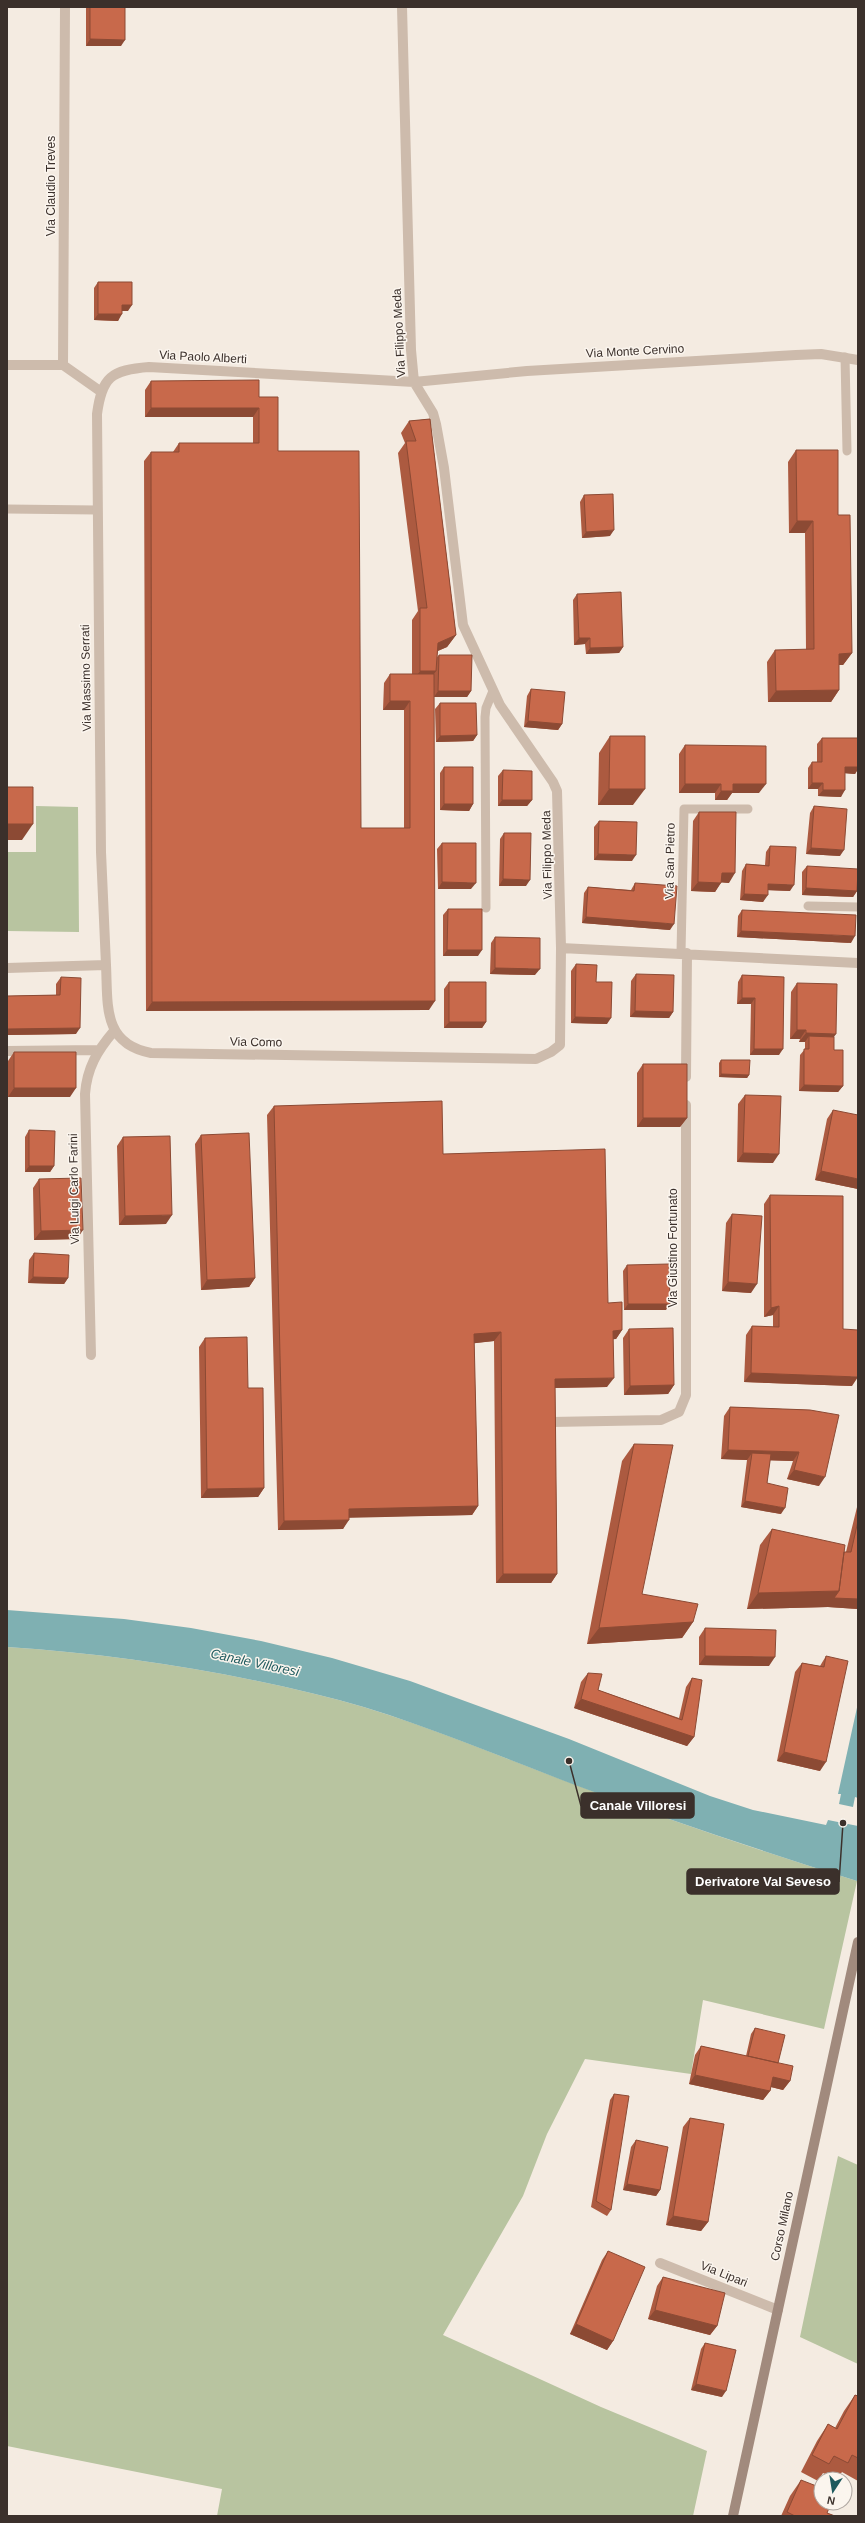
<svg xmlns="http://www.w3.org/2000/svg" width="865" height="2523" viewBox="0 0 865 2523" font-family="Arial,sans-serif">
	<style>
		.green { fill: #b8c4a0 }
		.water { fill: #7fb0b2 }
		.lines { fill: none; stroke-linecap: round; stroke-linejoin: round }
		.service { stroke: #cdbbac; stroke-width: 9 }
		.minor { stroke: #cdbbac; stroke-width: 10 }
		.secondary { stroke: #a18a7d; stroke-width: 10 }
		.wall { fill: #ac5a40 }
		.shaded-wall { fill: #8c4a34 }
		.building { fill: #c8694b; stroke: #8c4a34 }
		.labels { text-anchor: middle; stroke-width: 3; stroke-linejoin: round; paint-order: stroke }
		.street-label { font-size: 12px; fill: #3b302b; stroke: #fbf5ee }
		.water-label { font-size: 13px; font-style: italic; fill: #1f5a5e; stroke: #fbf5ee }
		.leader { fill: none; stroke: #3b302b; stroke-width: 1.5 }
		.callout-dot { fill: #3b302b; stroke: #fbf5ee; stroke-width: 1.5 }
		.callout { fill: #3b302b; stroke: #3b302b; stroke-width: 1.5 }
		.callout-label { font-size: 13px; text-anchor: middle; font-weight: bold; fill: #fff }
	</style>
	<rect width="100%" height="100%" fill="#f4ebe1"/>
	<path class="green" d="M 36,806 L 78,807 L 79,932 L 7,931 L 7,852 L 36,852 Z
		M 7,1647 C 111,1654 213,1669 315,1694 C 405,1715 492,1754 579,1786 C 671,1821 764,1852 857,1881 L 824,2029 L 703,2000 L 691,2074 L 585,2059 L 547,2134 L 523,2196 L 443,2335 L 601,2407 L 707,2451 L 693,2516 L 217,2516 L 222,2489 L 7,2446 Z
		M 838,2156 L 858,2165 L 858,2364 L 800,2337 Z"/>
	<path class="water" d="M 7,1610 L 124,1619 L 191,1628 L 261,1641 L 332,1658 L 410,1681 L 569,1739 L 710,1796 L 753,1810 L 826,1825 L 828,1820 L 858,1826 L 857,1881 C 762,1851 668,1820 575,1785 C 490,1753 404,1715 315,1694 C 213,1669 111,1654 7,1647 Z
		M 858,1703 L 858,1798 L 855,1797 L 853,1807 L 839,1804 L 841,1794 L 838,1794 Z"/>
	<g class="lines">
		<path class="service" d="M 845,357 L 847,451
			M 7,509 L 97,510
			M 808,906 L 858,907
			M 486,908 L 485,717 L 486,708 L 493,691
			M 681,953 L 684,809 L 748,809"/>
		<path class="minor" d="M 7,365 L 63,365 L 100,391
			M 63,365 L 65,7
			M 561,948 L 858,963
			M 106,965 L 101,852 L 97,414 C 102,377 111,370 149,367 L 414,382 L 527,371 L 796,355 L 821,354 L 858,360
			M 7,968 L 106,965 C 108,1004 102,1044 151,1053 L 536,1059 L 551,1052 L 560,1045 L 561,948 L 557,791 L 553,782 L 500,705 L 463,625 L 444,468 L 436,424 L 433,413 L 414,382 L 411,350 L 402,7
			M 7,1051 L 98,1050
			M 686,1077 L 687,953
			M 91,1355 L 85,1094 C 87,1068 97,1051 114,1031
			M 551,1422 L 661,1420 L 679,1412 L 686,1395 L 686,1105
			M 660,2263 L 778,2310"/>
		<path class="secondary" d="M 733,2516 L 858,1942"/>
	</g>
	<path class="wall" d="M 86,7 L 125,7 L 121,46 L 86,46 Z
		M 98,282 L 128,311 L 122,311 L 118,321 L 94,320 L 94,288 Z
		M 151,381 L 259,397 L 278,451 L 361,828 L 404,828 L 404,710 L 383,710 L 384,683 L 390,674 L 412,674 L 412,620 L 418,611 L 398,453 L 405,443 L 401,433 L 409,421 L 430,419 L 456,635 L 447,647 L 438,651 L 437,657 L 439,655 L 471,691 L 467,697 L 434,697 L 429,1010 L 146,1011 L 144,461 L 151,452 L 173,452 L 179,443 L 253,443 L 253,417 L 145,417 L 145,390 Z
		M 796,450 L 838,515 L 852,653 L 843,665 L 839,665 L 839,690 L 831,702 L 768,702 L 767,662 L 775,650 L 806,650 L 805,533 L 789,533 L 788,462 Z
		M 584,495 L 610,536 L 582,538 L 580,502 Z
		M 577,594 L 623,647 L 619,653 L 586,654 L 585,644 L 574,645 L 573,600 Z
		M 531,689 L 562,724 L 558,730 L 524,727 L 527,696 Z
		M 440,703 L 477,735 L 473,741 L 436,742 L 435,709 Z
		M 610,736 L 633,805 L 598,805 L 599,753 Z
		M 822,738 L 858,738 L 858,769 L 855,774 L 845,773 L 841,797 L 818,796 L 818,789 L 808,789 L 808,768 L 812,762 L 817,762 L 817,744 Z
		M 685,745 L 759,793 L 732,793 L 727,800 L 715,800 L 715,793 L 679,793 L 679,754 Z
		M 444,767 L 473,804 L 469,811 L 440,810 L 440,773 Z
		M 503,770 L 532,800 L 527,806 L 498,806 L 498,776 Z
		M 814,806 L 840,856 L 806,854 L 810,813 Z
		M 699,812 L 729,883 L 721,882 L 715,892 L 691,891 L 693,821 Z
		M 599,821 L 632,861 L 594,860 L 594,827 Z
		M 504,833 L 526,886 L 499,886 L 500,839 Z
		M 442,843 L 471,889 L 438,889 L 437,849 Z
		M 770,846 L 790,891 L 768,890 L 763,902 L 740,900 L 742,871 L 746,864 L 765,865 L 766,852 Z
		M 807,866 L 857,891 L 853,897 L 802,895 L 802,872 Z
		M 635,883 L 670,930 L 582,923 L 584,893 L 588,887 L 631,890 Z
		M 448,909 L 478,956 L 443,956 L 443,915 Z
		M 742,910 L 851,943 L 737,937 L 738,916 Z
		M 495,937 L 535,975 L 490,974 L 491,943 Z
		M 576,964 L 596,982 L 607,1024 L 571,1023 L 571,971 Z
		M 636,974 L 673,1012 L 669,1018 L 630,1017 L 631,981 Z
		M 742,975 L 784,977 L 779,1055 L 750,1055 L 751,1004 L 737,1004 L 738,982 Z
		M 61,977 L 76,1034 L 7,1035 L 7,996 L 56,995 L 56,984 Z
		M 449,982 L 486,1022 L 482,1028 L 444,1028 L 444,989 Z
		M 797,983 L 834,1037 L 834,1050 L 843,1086 L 838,1092 L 799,1091 L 800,1055 L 805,1049 L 805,1042 L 799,1042 L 800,1039 L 790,1039 L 791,992 Z
		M 14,1052 L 70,1097 L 8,1097 L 8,1061 Z
		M 721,1060 L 749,1075 L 747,1078 L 719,1077 L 719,1063 Z
		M 643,1064 L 687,1118 L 680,1127 L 637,1127 L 637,1073 Z
		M 745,1095 L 773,1163 L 737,1162 L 738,1104 Z
		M 274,1106 L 443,1154 L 608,1303 L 622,1330 L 616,1339 L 613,1339 L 607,1387 L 555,1388 L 557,1574 L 551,1583 L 496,1583 L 494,1341 L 474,1343 L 478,1506 L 472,1515 L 349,1517 L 343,1529 L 278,1530 L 267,1115 Z
		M 833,1110 L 858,1189 L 815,1180 L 827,1119 Z
		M 29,1130 L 54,1166 L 50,1172 L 25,1172 L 25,1137 Z
		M 201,1135 L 255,1278 L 249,1287 L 201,1290 L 195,1144 Z
		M 123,1137 L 166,1224 L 119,1225 L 117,1146 Z
		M 39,1179 L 77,1239 L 34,1240 L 33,1188 Z
		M 770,1195 L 843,1329 L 852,1386 L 744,1382 L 746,1335 L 752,1326 L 773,1327 L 773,1315 L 764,1317 L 764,1204 Z
		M 732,1214 L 751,1293 L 722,1291 L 726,1223 Z
		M 34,1253 L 68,1278 L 64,1284 L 28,1283 L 29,1260 Z
		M 627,1265 L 666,1310 L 624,1310 L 623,1271 Z
		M 629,1329 L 674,1385 L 668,1394 L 624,1395 L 623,1338 Z
		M 205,1338 L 248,1388 L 264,1488 L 258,1497 L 201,1498 L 199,1347 Z
		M 730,1407 L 810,1410 L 819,1486 L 787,1479 L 793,1461 L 770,1460 L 767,1483 L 781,1514 L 741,1507 L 747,1460 L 721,1459 L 724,1416 Z
		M 634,1444 L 642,1594 L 693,1622 L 682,1638 L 587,1644 L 622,1461 Z
		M 858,1503 L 858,1609 L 828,1607 L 747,1609 L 760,1545 L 772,1529 L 844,1552 L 846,1552 Z
		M 705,1628 L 769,1666 L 699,1665 L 699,1637 Z
		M 826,1656 L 820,1771 L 777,1761 L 795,1672 L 802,1663 L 820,1666 Z
		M 588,1673 L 598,1690 L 679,1718 L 686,1687 L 692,1678 L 694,1737 L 687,1746 L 574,1708 L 581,1682 Z
		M 755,2028 L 790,2081 L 783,2090 L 771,2087 L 770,2091 L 763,2100 L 689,2084 L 695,2055 L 701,2046 L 746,2056 L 751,2034 Z
		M 614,2094 L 611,2210 L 607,2216 L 591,2207 L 610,2100 Z
		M 690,2118 L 708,2222 L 701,2231 L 666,2225 L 683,2127 Z
		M 636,2140 L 660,2190 L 656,2196 L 623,2190 L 631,2147 Z
		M 608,2251 L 613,2341 L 607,2350 L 570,2334 L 602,2260 Z
		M 663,2277 L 717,2326 L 710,2335 L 648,2319 L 657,2286 Z
		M 705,2343 L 722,2397 L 691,2390 L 701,2349 Z
		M 855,2395 L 858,2396 L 858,2481 L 842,2472 L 837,2479 L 836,2479 L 823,2473 L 818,2481 L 801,2472 L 817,2441 L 828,2424 L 835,2428 L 844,2411 Z
		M 801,2480 L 816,2495 L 827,2513 L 835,2516 L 781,2516 L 790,2496 Z"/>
	<path class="shaded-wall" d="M 90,39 L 125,40 L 121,46 L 86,46 Z
		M 122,305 L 132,305 L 128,311 L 118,311 Z
		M 98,314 L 122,314 L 118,321 L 94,320 Z
		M 151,408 L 259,408 L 253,417 L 145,417 Z
		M 797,521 L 813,521 L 805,533 L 789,533 Z
		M 614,530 L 610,536 L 582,538 L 586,532 Z
		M 456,635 L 447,647 L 430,654 L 438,643 Z
		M 579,638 L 590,638 L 585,644 L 574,645 Z
		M 623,647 L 619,653 L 586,654 L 590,648 Z
		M 852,653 L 843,665 L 831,665 L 839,654 Z
		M 420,671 L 436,671 L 428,683 L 412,683 Z
		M 839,690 L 831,702 L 768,702 L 776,691 Z
		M 438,691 L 471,691 L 467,697 L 434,697 Z
		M 390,701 L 410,701 L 404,710 L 383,710 Z
		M 528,721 L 562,724 L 558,730 L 524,727 Z
		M 477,735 L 473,741 L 436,742 L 440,736 Z
		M 845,767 L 858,767 L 858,769 L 855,774 L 841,773 Z
		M 812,783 L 823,783 L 818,789 L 808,789 Z
		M 685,784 L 721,784 L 715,793 L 679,793 Z
		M 733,784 L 766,784 L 759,793 L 732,793 L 727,800 L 715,800 L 721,791 Z
		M 609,789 L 645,789 L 633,805 L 598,805 Z
		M 823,790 L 845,790 L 841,797 L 818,796 Z
		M 502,800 L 532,800 L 527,806 L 498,806 Z
		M 444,804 L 473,804 L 469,811 L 440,810 Z
		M 7,824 L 33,824 L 22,840 L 7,840 Z
		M 811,848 L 844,850 L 840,856 L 806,854 Z
		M 598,854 L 636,855 L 632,861 L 594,860 Z
		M 722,873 L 735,873 L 729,883 L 715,882 Z
		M 503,879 L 530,880 L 526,886 L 499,886 Z
		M 442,882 L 476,883 L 471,889 L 438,889 Z
		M 698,882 L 721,883 L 715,892 L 691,891 Z
		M 768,884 L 794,885 L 790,891 L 764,890 Z
		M 806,888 L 857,891 L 853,897 L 802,895 Z
		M 744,894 L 768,895 L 763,902 L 740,900 Z
		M 586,917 L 674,924 L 670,930 L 582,923 Z
		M 741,931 L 855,936 L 851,943 L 737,937 Z
		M 447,950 L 482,950 L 478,956 L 443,956 Z
		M 495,968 L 540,969 L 535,975 L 490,974 Z
		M 742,998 L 755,998 L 751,1004 L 737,1004 Z
		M 435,1001 L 429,1010 L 146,1011 L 152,1002 Z
		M 635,1011 L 673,1012 L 669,1018 L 630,1017 Z
		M 575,1017 L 611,1018 L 607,1024 L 571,1023 Z
		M 449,1022 L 486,1022 L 482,1028 L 444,1028 Z
		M 80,1028 L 76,1034 L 7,1035 L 7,1029 Z
		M 797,1030 L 806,1030 L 800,1039 L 790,1039 Z
		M 806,1033 L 836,1034 L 830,1043 L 809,1036 L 805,1042 L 799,1042 Z
		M 754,1049 L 783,1049 L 779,1055 L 750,1055 Z
		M 721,1074 L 749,1075 L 747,1078 L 719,1077 Z
		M 804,1085 L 843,1086 L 838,1092 L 799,1091 Z
		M 14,1088 L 76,1088 L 70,1097 L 8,1097 Z
		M 643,1118 L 687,1118 L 680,1127 L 637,1127 Z
		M 743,1153 L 779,1154 L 773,1163 L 737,1162 Z
		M 29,1166 L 54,1166 L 50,1172 L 25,1172 Z
		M 821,1171 L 858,1179 L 858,1189 L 815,1180 Z
		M 172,1215 L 166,1224 L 119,1225 L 125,1216 Z
		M 83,1230 L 77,1239 L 34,1240 L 41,1231 Z
		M 33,1277 L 68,1278 L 64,1284 L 28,1283 Z
		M 255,1278 L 249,1287 L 201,1290 L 207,1280 Z
		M 728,1282 L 757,1284 L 751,1293 L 722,1291 Z
		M 628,1304 L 670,1304 L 666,1310 L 624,1310 Z
		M 779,1306 L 773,1315 L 764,1317 L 771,1308 Z
		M 622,1330 L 616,1339 L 607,1340 L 613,1331 Z
		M 501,1332 L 494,1341 L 468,1344 L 474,1334 Z
		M 751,1373 L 858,1377 L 852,1386 L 744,1382 Z
		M 614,1378 L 607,1387 L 549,1388 L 555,1379 Z
		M 674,1385 L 668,1394 L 624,1395 L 630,1386 Z
		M 728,1450 L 799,1452 L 793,1461 L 751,1460 L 752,1453 L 747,1460 L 721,1459 Z
		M 794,1470 L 825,1477 L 819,1486 L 787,1479 Z
		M 264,1488 L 258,1497 L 201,1498 L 207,1489 Z
		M 745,1501 L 785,1508 L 781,1514 L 741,1507 Z
		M 478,1506 L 472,1515 L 342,1518 L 349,1509 Z
		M 349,1520 L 343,1529 L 278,1530 L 284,1521 Z
		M 503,1574 L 557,1574 L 551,1583 L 496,1583 Z
		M 839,1591 L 858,1599 L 858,1609 L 828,1607 L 747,1609 L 758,1593 Z
		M 693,1622 L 682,1638 L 587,1644 L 599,1628 Z
		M 705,1656 L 775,1657 L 769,1666 L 699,1665 Z
		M 581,1699 L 694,1737 L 687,1746 L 574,1708 Z
		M 784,1752 L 826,1762 L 820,1771 L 777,1761 Z
		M 695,2075 L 770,2091 L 763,2100 L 689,2084 Z
		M 773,2077 L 790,2081 L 783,2090 L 767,2086 Z
		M 627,2184 L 660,2190 L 656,2196 L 623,2190 Z
		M 673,2216 L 708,2222 L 701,2231 L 666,2225 Z
		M 655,2310 L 717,2326 L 710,2335 L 648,2319 Z
		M 576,2324 L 613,2341 L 607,2350 L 570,2334 Z
		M 696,2384 L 726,2391 L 722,2397 L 691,2390 Z"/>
	<path class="building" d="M 90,7 L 125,7 L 125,40 L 90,39 Z
		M 98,282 L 132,282 L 132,305 L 122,305 L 122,314 L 98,314 Z
		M 259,380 L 259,397 L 278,397 L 278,451 L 359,451 L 361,828 L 410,828 L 410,701 L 390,701 L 390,674 L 434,674 L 435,1001 L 152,1002 L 151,452 L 179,452 L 179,443 L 259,443 L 259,408 L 151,408 L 151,381 Z
		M 430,419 L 456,635 L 438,643 L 436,671 L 420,671 L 420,608 L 427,608 L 406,441 L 416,441 L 409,421 Z
		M 796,450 L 838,450 L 838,515 L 850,515 L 852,653 L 839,654 L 839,690 L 776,691 L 775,650 L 814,649 L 813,521 L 797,521 Z
		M 613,494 L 614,530 L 586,532 L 584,495 Z
		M 621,592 L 623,647 L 590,648 L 590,638 L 579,638 L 577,594 Z
		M 439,655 L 472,655 L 471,691 L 438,691 Z
		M 531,689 L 565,692 L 562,724 L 528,721 Z
		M 440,703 L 476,703 L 477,735 L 440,736 Z
		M 610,736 L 645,736 L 645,789 L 609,789 Z
		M 822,738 L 858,738 L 858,767 L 845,767 L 845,790 L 823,790 L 823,783 L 812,783 L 812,762 L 822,762 Z
		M 685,745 L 766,746 L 766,784 L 733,784 L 733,791 L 721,791 L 721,784 L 685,784 Z
		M 444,767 L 473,767 L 473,804 L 444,804 Z
		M 503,770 L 532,771 L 532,800 L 502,800 Z
		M 7,787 L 33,787 L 33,824 L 7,824 Z
		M 814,806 L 847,809 L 844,850 L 811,848 Z
		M 699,812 L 736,812 L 735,873 L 722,873 L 721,883 L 698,882 Z
		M 599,821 L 637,822 L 636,855 L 598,854 Z
		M 504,833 L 531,833 L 530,880 L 503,879 Z
		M 442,843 L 476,843 L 476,883 L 442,882 Z
		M 770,846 L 796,847 L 794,885 L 768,884 L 768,895 L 744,894 L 746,864 L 769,866 Z
		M 807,866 L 858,869 L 857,891 L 806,888 Z
		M 635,883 L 677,886 L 674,924 L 586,917 L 588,887 L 634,891 Z
		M 448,909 L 482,909 L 482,950 L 447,950 Z
		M 742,910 L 856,915 L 855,936 L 741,931 Z
		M 495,937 L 540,938 L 540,969 L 495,968 Z
		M 576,964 L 597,965 L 596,982 L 612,982 L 611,1018 L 575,1017 Z
		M 636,974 L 674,975 L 673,1012 L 635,1011 Z
		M 742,975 L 784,977 L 783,1049 L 754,1049 L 755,998 L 742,998 Z
		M 61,977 L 81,978 L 80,1028 L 7,1029 L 7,996 L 60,995 Z
		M 449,982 L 486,982 L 486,1022 L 449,1022 Z
		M 797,983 L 837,984 L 836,1034 L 806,1033 L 806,1030 L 797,1030 Z
		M 809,1036 L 834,1037 L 834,1050 L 843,1050 L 843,1086 L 804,1085 L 804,1049 L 809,1049 Z
		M 14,1052 L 76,1052 L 76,1088 L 14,1088 Z
		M 721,1060 L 750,1060 L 749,1075 L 721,1074 Z
		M 643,1064 L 687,1064 L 687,1118 L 643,1118 Z
		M 745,1095 L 781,1096 L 779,1154 L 743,1153 Z
		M 442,1101 L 443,1154 L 605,1149 L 608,1303 L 622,1302 L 622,1330 L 613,1331 L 614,1378 L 555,1379 L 557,1574 L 503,1574 L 501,1332 L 474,1334 L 478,1506 L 349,1509 L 349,1520 L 284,1521 L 274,1106 Z
		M 833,1110 L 858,1115 L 858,1179 L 821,1171 Z
		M 29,1130 L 55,1131 L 54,1166 L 29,1166 Z
		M 249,1133 L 255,1278 L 207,1280 L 201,1135 Z
		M 170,1136 L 172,1215 L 125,1216 L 123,1137 Z
		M 81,1178 L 83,1230 L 41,1231 L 39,1179 Z
		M 770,1195 L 843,1196 L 843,1329 L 858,1330 L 858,1377 L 751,1373 L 752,1326 L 779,1327 L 779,1306 L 771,1308 Z
		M 732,1214 L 762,1216 L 757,1284 L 728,1282 Z
		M 34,1253 L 69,1255 L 68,1278 L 33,1277 Z
		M 669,1264 L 670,1304 L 628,1304 L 627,1265 Z
		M 673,1328 L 674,1385 L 630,1386 L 629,1329 Z
		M 247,1337 L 248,1388 L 263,1388 L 264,1488 L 207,1489 L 205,1338 Z
		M 730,1407 L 810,1410 L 839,1415 L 825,1477 L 794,1470 L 799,1452 L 728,1450 Z
		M 634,1444 L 673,1445 L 642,1594 L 698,1604 L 693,1622 L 599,1628 Z
		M 752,1453 L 771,1454 L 767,1483 L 788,1488 L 785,1508 L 745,1501 Z
		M 858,1521 L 858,1599 L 834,1598 L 839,1591 L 844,1552 L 851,1552 Z
		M 772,1529 L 845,1545 L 839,1591 L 758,1593 Z
		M 705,1628 L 776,1630 L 775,1657 L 705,1656 Z
		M 826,1656 L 848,1661 L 826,1762 L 784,1752 L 802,1663 L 824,1667 Z
		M 588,1673 L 602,1674 L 598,1690 L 682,1720 L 692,1678 L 702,1680 L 694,1737 L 581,1699 Z
		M 755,2028 L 785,2035 L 778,2063 L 748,2056 Z
		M 701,2046 L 793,2066 L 790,2081 L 773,2077 L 770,2091 L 695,2075 Z
		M 614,2094 L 629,2096 L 611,2210 L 596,2201 Z
		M 690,2118 L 724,2124 L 708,2222 L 673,2216 Z
		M 636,2140 L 668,2147 L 660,2190 L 627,2184 Z
		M 608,2251 L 645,2267 L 613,2341 L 576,2324 Z
		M 663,2277 L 725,2293 L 717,2326 L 655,2310 Z
		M 705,2343 L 736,2350 L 726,2391 L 696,2384 Z
		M 855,2395 L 858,2396 L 858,2458 L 852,2455 L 848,2463 L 834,2456 L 829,2464 L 812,2455 L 828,2424 L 837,2429 Z
		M 801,2480 L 819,2487 L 816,2495 L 821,2498 L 821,2503 L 831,2503 L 827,2513 L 835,2516 L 795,2516 L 787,2512 Z"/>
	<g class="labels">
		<g class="street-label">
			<text transform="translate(51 186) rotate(-90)" y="4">Via Claudio Treves</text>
			<text transform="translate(399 333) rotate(-93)" y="4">Via Filippo Meda</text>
			<text transform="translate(635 351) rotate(-3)" y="4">Via Monte Cervino</text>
			<text transform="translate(203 357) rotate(3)" y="4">Via Paolo Alberti</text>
			<text transform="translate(86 678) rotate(-91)" y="4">Via Massimo Serrati</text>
			<text transform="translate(547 855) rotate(-91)" y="4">Via Filippo Meda</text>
			<text transform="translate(670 861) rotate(-89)" y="4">Via San Pietro</text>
			<text transform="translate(256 1042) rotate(1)" y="4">Via Como</text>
			<text transform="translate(74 1189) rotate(-91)" y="4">Via Luigi Carlo Farini</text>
			<text transform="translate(673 1248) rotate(-90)" y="4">Via Giustino Fortunato</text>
			<text transform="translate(782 2226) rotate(-78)" y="4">Corso Milano</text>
			<text transform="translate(724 2274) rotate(22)" y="4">Via Lipari</text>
		</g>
		<g class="water-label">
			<text transform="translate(255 1662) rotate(12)" y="5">Canale Villoresi</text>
		</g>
	</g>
	<path class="leader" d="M569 1761L581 1806M843 1823L839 1882"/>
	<g class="callout-dot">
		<circle cx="569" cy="1761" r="4"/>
		<circle cx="843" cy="1823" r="4"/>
	</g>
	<g class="callout">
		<rect x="581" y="1793" width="113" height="25" rx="4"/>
		<rect x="687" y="1869" width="152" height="25" rx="4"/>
	</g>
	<g class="callout-label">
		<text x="638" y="1810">Canale Villoresi</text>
		<text x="763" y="1886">Derivatore Val Seveso</text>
	</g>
	<rect width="865" height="2523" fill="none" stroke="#3b302b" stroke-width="16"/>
	<g transform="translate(833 2491) rotate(192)"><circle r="19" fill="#fbf5ee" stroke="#aea6a0"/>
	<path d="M0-3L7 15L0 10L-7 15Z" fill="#1f5a5e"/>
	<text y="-6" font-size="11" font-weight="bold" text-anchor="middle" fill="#3b302b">N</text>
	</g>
</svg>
